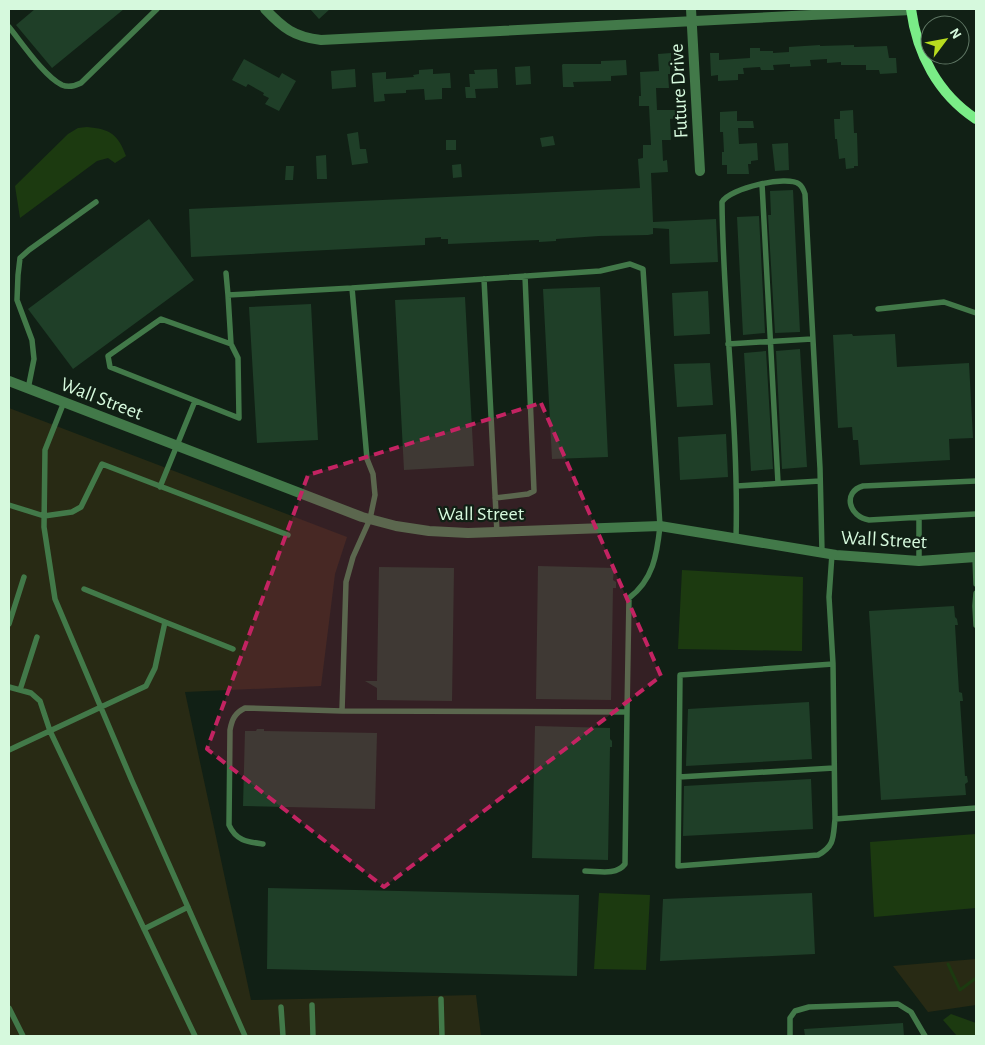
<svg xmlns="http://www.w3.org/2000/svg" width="985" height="1045" viewBox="0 0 985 1045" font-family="'Alegreya Sans',sans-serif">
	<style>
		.green { fill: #282a14 }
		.water { fill: #1c3a10 }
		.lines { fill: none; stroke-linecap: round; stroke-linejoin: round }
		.stream { stroke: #1c3a10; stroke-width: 3 }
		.building { fill: #1f3f28 }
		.lane { stroke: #427949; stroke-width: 5.5 }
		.street { stroke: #427949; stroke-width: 10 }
		.secondary { stroke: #7aec87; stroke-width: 10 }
		.marked { fill: #c32362; fill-opacity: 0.2; stroke: #c32362; stroke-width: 4; stroke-dasharray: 10 6; stroke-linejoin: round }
		.labels { text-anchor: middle; stroke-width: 4.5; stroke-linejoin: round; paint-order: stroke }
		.street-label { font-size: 20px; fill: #d6f9dd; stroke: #112015 }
	</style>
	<rect width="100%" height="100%" fill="#112015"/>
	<path class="green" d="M 9,408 L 347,537 L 335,574 L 321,686 L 185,692 L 251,1000 L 476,995 L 481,1036 L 9,1036 Z
		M 976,959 L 976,1005 L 928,1012 L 893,966 Z"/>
	<path class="water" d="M 87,127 C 110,129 118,134 126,156 L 115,163 L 108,158 L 97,161 L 20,218 L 15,186 L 68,134 L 78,128 Z
		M 682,570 L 803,577 L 802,651 L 678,649 Z
		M 976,834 L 976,908 L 874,917 L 870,842 Z
		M 599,893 L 650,895 L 646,970 L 594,969 Z
		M 951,1014 L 976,1023 L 976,1036 L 957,1036 L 943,1020 Z"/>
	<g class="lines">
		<path class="stream" d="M 948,964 L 960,990 L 976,978"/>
	</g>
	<path class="building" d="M 35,9 L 124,9 L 52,68 L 16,25 Z
		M 310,9 L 330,9 L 319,19 Z
		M 820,45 L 820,46 L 854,45 L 854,47 L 887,46 L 889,58 L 896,58 L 897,73 L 880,74 L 879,70 L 866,70 L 866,65 L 841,65 L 841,62 L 827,63 L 827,59 L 810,60 L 811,66 L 790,67 L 790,64 L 773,65 L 774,70 L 761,70 L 760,67 L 743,68 L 744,74 L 738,74 L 738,80 L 718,81 L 718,75 L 711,76 L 710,53 L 719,53 L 719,60 L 750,58 L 750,48 L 760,48 L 760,51 L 773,51 L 773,53 L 789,52 L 789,47 Z
		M 671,53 L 671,67 L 670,67 L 670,74 L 668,74 L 669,88 L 656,88 L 657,110 L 678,110 L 678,118 L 670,119 L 671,140 L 662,140 L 663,161 L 667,160 L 668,172 L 651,173 L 653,222 L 716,219 L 718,262 L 670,264 L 669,229 L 653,228 L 653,234 L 648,235 L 599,236 L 556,239 L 556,241 L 539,242 L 539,240 L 448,244 L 448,239 L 441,239 L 441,237 L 425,238 L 425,245 L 191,257 L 189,209 L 640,188 L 638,159 L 643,158 L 643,145 L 651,145 L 649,106 L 639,106 L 639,96 L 641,96 L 640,72 L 659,71 L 658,54 Z
		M 244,59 L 279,78 L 282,73 L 296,81 L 279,111 L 265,104 L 269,98 L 263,95 L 264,93 L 248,84 L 246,87 L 232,80 Z
		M 626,60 L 627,75 L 611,76 L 611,81 L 573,82 L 574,87 L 563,87 L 562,65 L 563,64 L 601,64 L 601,61 Z
		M 530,66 L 531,84 L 516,85 L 515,67 Z
		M 355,69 L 356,87 L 332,89 L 331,71 Z
		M 433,69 L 433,74 L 450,73 L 451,88 L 442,88 L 442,99 L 425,100 L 424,89 L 406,90 L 406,93 L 384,94 L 385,101 L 374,102 L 372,73 L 386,72 L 386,79 L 414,77 L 413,75 L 419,74 L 419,70 Z
		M 497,69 L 498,88 L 475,89 L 476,98 L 466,98 L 465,87 L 470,87 L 469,74 L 475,74 L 474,70 Z
		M 853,110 L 854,133 L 857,133 L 858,166 L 854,166 L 854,168 L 846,169 L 845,158 L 839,159 L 837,139 L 835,139 L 834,119 L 840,119 L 840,111 Z
		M 737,111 L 737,121 L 753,121 L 754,128 L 738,128 L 739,144 L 757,143 L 758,160 L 751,161 L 751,164 L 748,164 L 749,174 L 727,174 L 727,165 L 722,165 L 722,152 L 724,152 L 723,132 L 720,132 L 720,112 Z
		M 358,132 L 360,149 L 366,149 L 368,163 L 352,165 L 347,134 Z
		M 553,136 L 555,145 L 542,147 L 540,138 Z
		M 446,140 L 456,140 L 456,150 L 446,150 Z
		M 788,143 L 789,170 L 775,171 L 772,144 Z
		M 326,155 L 327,179 L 317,179 L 316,156 Z
		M 461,164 L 462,177 L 453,178 L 452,165 Z
		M 286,166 L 294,166 L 293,180 L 285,180 Z
		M 793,190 L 800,332 L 775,333 L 768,215 L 771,215 L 770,191 Z
		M 759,216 L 765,333 L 743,335 L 737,217 Z
		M 149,219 L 194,280 L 73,369 L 28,309 Z
		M 600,287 L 608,457 L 552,459 L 543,289 Z
		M 708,291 L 710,334 L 674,336 L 672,293 Z
		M 465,297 L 474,466 L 404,470 L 395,300 Z
		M 311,304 L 318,440 L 257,443 L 249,307 Z
		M 852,334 L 853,336 L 895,334 L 897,367 L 969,363 L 973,438 L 949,439 L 950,460 L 860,465 L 858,440 L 853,440 L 852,427 L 838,428 L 833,335 Z
		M 800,349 L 807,467 L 782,469 L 776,351 Z
		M 766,351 L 773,469 L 751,471 L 744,353 Z
		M 710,363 L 713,405 L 677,407 L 674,364 Z
		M 726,434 L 728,477 L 680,480 L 678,437 Z
		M 538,566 L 614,568 L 613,580 L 616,582 L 616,588 L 613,588 L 611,700 L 536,699 Z
		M 379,567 L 454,568 L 452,701 L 377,700 L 377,688 L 365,681 L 377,681 Z
		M 954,606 L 955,617 L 957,619 L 958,625 L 955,625 L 959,692 L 962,693 L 963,701 L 960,701 L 965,776 L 967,776 L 968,782 L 965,784 L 966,795 L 881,800 L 869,611 Z
		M 809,702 L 812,759 L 686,766 L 688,709 Z
		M 535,726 L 610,728 L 610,739 L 612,741 L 612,747 L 610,747 L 608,860 L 532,858 Z
		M 257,729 L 264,729 L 264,731 L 377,733 L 375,809 L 243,806 L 245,731 L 256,731 Z
		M 811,779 L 813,829 L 683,836 L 684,786 Z
		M 268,888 L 579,895 L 577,976 L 267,969 Z
		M 812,893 L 815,954 L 660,961 L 663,899 Z
		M 903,1023 L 904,1036 L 805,1036 L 804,1029 Z"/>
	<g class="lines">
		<path class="lane" d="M 9,27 C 22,43 44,76 62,85 C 69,88 75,86 81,83 L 157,9
			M 762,184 L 778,483
			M 226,273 L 228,295
			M 484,279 L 497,533
			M 878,309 L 944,302 L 976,313
			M 231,344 L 161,319 L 108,356 L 110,367 L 239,418 L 238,358 L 231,344 L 228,295 L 352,288
			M 728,344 L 812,339
			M 28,389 L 34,359 L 32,340 L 17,300 L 18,275 L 20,258 L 29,250 L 96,202
			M 64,402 L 45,450 L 44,527 L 55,599 L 132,781 L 245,1036
			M 976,481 L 863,486 C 842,492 849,517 869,520 L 976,514
			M 737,486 L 820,481
			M 160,487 L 195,401
			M 495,498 L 528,494 L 534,491 L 525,276
			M 9,505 L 44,516 L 72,512 L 81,507 L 102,464 L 288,535
			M 736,539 C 739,426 723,314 722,202 C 730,188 787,175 799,184 C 802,186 804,191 805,194 L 820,468 L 822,552
			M 832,554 L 829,597 L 833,664 L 835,819 L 976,808
			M 975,557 L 976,584
			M 919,561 L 919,518
			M 976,593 L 975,606 L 976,625
			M 165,622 L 233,649
			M 9,624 L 24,577
			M 833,664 L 680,675 L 678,866 L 818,855 C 835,846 833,837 835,819
			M 9,687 L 31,693 L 40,701 L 50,731 L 195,1036
			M 20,690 L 37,637
			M 9,750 L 146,686 L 155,668 L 165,622 L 84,589
			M 679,777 L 834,768
			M 263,844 C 248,842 236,841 229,825 L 230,730 C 232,719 235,713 245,708 L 342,711 L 627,712 L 629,598 C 653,580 657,555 660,526 L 643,269 L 630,264 L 600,271 L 352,288 L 367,459 L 373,474 L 375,495 L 370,519 L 353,557 L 346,582 L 342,711
			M 585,871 C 598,871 616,876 625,864 L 627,712
			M 144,929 L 188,907
			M 441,999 L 442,1036
			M 312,1005 L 313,1036
			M 281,1007 L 283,1036
			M 9,1008 L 23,1036
			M 790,1036 L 790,1018 L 795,1011 L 809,1007 L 898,1004 L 911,1012 L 925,1036"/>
		<path class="street" d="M 265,9 C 283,28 294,37 321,40 L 911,10
			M 691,9 L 700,171
			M 9,381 L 362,517 L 396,526 L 429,531 L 468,533 L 660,526 L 836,555 L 919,561 L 976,557"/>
		<path class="secondary" d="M 911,9 C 917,54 938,94 976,119"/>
	</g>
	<path class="marked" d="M 541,403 L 661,676 L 384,887 L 207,749 L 308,475 Z"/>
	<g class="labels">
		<g class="street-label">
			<text transform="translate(678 91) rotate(-93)" y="7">Future Drive</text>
			<text transform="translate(102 398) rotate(21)" y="7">Wall Street</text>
			<text x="481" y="520">Wall Street</text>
			<text transform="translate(884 539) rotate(3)" y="7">Wall Street</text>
		</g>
	</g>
	<rect width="985" height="1045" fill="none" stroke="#d6f9dd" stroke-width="20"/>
	<g transform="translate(945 40) rotate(58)"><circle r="24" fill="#112015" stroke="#607765"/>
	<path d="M0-4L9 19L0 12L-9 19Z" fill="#b8dc1f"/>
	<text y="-8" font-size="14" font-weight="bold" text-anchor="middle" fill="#d6f9dd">N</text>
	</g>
</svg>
